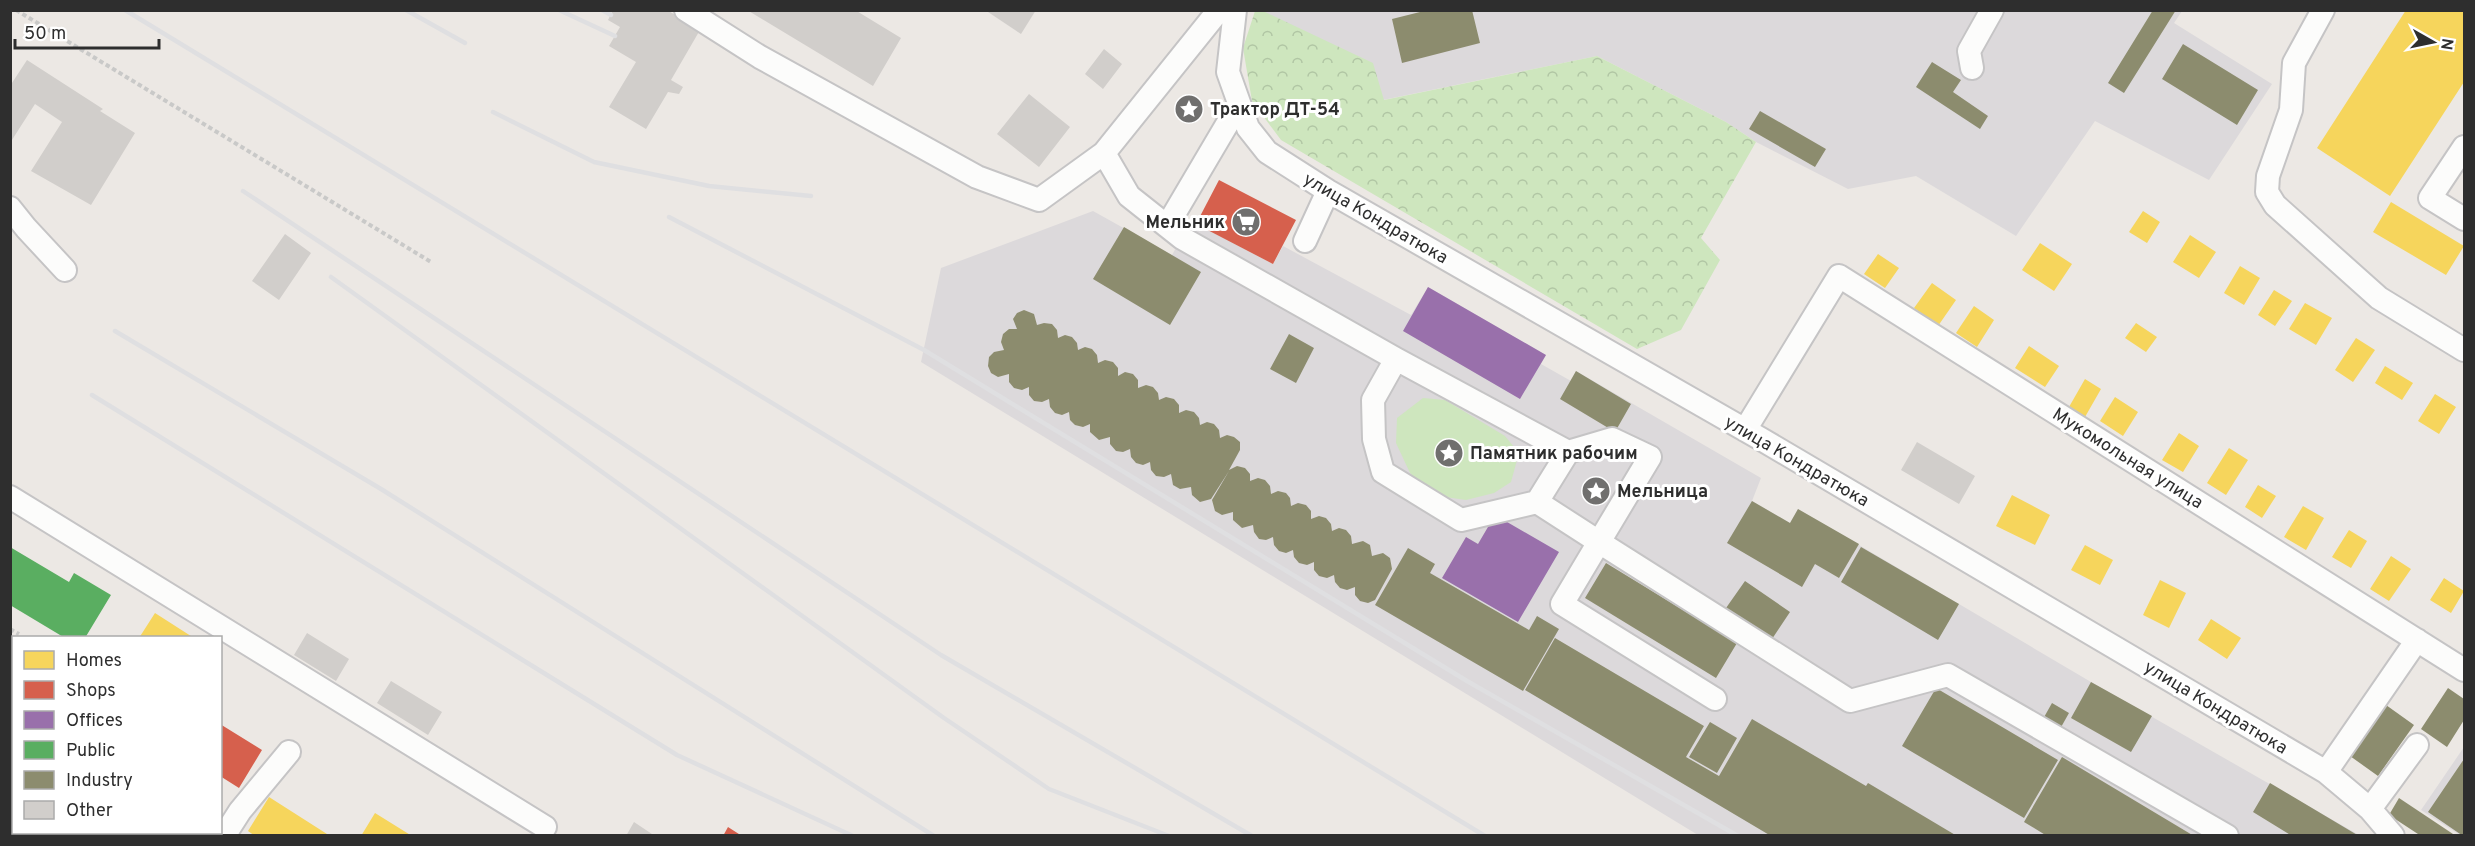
<svg xmlns="http://www.w3.org/2000/svg" width="2475" height="846" viewBox="0 0 2475 846" font-family="Overpass,sans-serif">
	<style>
		.industrial { fill: #dcd9db }
		.grass { fill: #cee6be }
		.forest { fill: url(#forest-crowns) }
		.homes { fill: #f6d55c }
		.shops { fill: #d6604d }
		.offices { fill: #9970ab }
		.public { fill: #5aae61 }
		.industry { fill: #8c8c6e }
		.building { fill: #d1cecb }
		.lines { fill: none; stroke-linecap: round; stroke-linejoin: round }
		.minor-casing { stroke: #c5c4c5; stroke-width: 26 }
		.major-casing { stroke: #c6c5c4; stroke-width: 32 }
		.path { stroke: #c9c9c8; stroke-width: 4; stroke-dasharray: 4.5 3; stroke-linecap: butt }
		.minor { stroke: #fcfcfb; stroke-width: 22 }
		.major { stroke: #e8e4d6; stroke-width: 28 }
		.rail { stroke: #dfdfe1; stroke-width: 4.5 }
		.labels { text-anchor: middle; stroke-width: 6; stroke-linejoin: round; paint-order: stroke }
		.poi-label { font-size: 18px; font-weight: bold; fill: #2e2e2e; stroke: #fff; text-anchor: start }
		.street-label { font-size: 18px; fill: #2e2e2e; stroke: #fff }
	</style>
	<defs>
		<pattern id="forest-crowns" width="20" height="18" patternUnits="userSpaceOnUse" patternTransform="scale(1.5)"><rect width="20" height="18" fill="#cee6be"/><path d="M2 6a3 3 0 1 1 6 0M12 15a3 3 0 1 1 6 0" fill="none" stroke="#b1c6a4"/></pattern>
	</defs>
	<rect width="100%" height="100%" fill="#ece8e4"/>
	<path class="industrial" d="M 1263,11 L 2182,11 L 2174,23 L 2272,84 L 2209,180 L 2095,121 L 2016,236 L 1916,176 L 1848,189 L 1756,142 L 1726,122 L 1597,56 L 1383,100 Z
		M 1093,211 L 1172,255 L 1191,221 L 1273,264 L 1283,246 L 1411,315 L 1428,287 L 1546,355 L 1541,364 L 1571,381 L 1576,371 L 1761,478 L 1752,501 L 1790,523 L 1798,509 L 2091,682 L 2359,835 L 1698,835 L 921,362 L 941,268 Z
		M 2464,747 L 2464,835 L 2460,835 L 2421,810 Z"/>
	<path class="grass" d="M 1423,398 L 1445,400 L 1505,436 L 1519,453 L 1511,482 L 1494,493 L 1466,500 L 1431,495 L 1410,473 L 1396,443 L 1397,418 Z"/>
	<path class="forest" d="M 1255,11 L 1263,11 L 1373,63 L 1384,100 L 1597,56 L 1726,122 L 1756,142 L 1701,238 L 1720,260 L 1681,330 L 1637,349 L 1281,140 L 1252,101 L 1243,48 Z"/>
	<path class="homes" d="M 2406,10 L 2464,10 L 2464,82 L 2390,196 L 2317,148 Z
		M 2391,202 L 2464,246 L 2446,275 L 2373,232 Z
		M 2143,211 L 2160,222 L 2147,243 L 2129,232 Z
		M 2190,235 L 2216,252 L 2199,278 L 2173,262 Z
		M 2040,243 L 2072,264 L 2054,291 L 2022,270 Z
		M 1878,254 L 1899,268 L 1885,288 L 1864,274 Z
		M 2240,266 L 2260,278 L 2244,305 L 2224,293 Z
		M 1932,283 L 1956,300 L 1938,326 L 1914,308 Z
		M 2274,290 L 2292,301 L 2275,326 L 2258,315 Z
		M 2305,303 L 2332,318 L 2316,345 L 2289,329 Z
		M 1974,306 L 1994,320 L 1977,347 L 1956,333 Z
		M 2136,323 L 2157,337 L 2146,352 L 2125,338 Z
		M 2356,338 L 2375,350 L 2353,382 L 2335,370 Z
		M 2029,346 L 2059,366 L 2045,387 L 2015,368 Z
		M 2385,366 L 2413,383 L 2402,400 L 2375,383 Z
		M 2085,379 L 2101,389 L 2085,417 L 2069,407 Z
		M 2435,394 L 2456,407 L 2439,434 L 2418,421 Z
		M 2115,397 L 2138,412 L 2123,436 L 2100,421 Z
		M 2179,433 L 2199,446 L 2183,472 L 2162,460 Z
		M 2229,448 L 2248,460 L 2226,495 L 2207,483 Z
		M 2258,485 L 2276,496 L 2262,518 L 2245,507 Z
		M 2012,495 L 2050,515 L 2035,545 L 1996,526 Z
		M 2303,506 L 2324,518 L 2306,550 L 2284,537 Z
		M 2349,530 L 2367,541 L 2351,568 L 2332,557 Z
		M 2085,545 L 2113,560 L 2100,585 L 2071,570 Z
		M 2391,556 L 2411,569 L 2389,601 L 2370,589 Z
		M 2444,578 L 2464,591 L 2451,613 L 2430,600 Z
		M 2160,580 L 2186,593 L 2169,628 L 2143,615 Z
		M 155,613 L 194,638 L 139,638 Z
		M 2211,619 L 2241,638 L 2227,659 L 2198,640 Z
		M 269,797 L 327,834 L 326,836 L 255,836 L 248,831 Z
		M 375,813 L 412,836 L 361,836 Z"/>
	<path class="shops" d="M 1219,180 L 1296,220 L 1273,264 L 1196,224 Z
		M 14,656 L 14,694 L 10,692 L 10,661 Z
		M 220,724 L 262,750 L 239,788 L 220,776 Z
		M 728,827 L 742,836 L 723,836 Z
		M 30,832 L 82,832 L 87,836 L 28,836 Z"/>
	<path class="offices" d="M 1428,287 L 1546,355 L 1520,399 L 1403,331 Z
		M 1495,515 L 1559,552 L 1518,622 L 1442,578 L 1466,537 L 1478,544 Z"/>
	<path class="public" d="M 10,547 L 69,582 L 74,573 L 111,595 L 85,638 L 65,638 L 10,605 Z"/>
	<path class="industry" d="M 1428,10 L 1472,10 L 1480,43 L 1402,63 L 1392,19 Z
		M 2153,10 L 2176,10 L 2124,93 L 2108,83 Z
		M 2183,44 L 2258,90 L 2237,125 L 2162,79 Z
		M 1932,62 L 1961,80 L 1953,92 L 1988,116 L 1980,129 L 1916,87 Z
		M 1760,111 L 1826,149 L 1815,167 L 1749,129 Z
		M 1124,227 L 1201,272 L 1170,325 L 1093,279 Z
		M 1024,310 L 1034,314 L 1037,325 L 1044,323 L 1052,324 L 1057,330 L 1058,338 L 1065,335 L 1072,337 L 1077,343 L 1078,350 L 1085,347 L 1092,349 L 1097,355 L 1098,363 L 1105,360 L 1113,362 L 1118,368 L 1118,376 L 1125,372 L 1133,374 L 1138,380 L 1138,388 L 1146,385 L 1153,387 L 1158,393 L 1159,400 L 1166,397 L 1174,399 L 1179,405 L 1179,413 L 1186,410 L 1194,412 L 1199,418 L 1200,425 L 1207,422 L 1214,424 L 1219,430 L 1220,438 L 1227,435 L 1234,437 L 1240,442 L 1240,450 L 1229,470 L 1237,466 L 1245,468 L 1250,474 L 1250,481 L 1258,478 L 1265,480 L 1270,486 L 1271,494 L 1278,491 L 1286,493 L 1290,498 L 1291,506 L 1298,503 L 1306,505 L 1311,511 L 1311,519 L 1319,516 L 1326,518 L 1331,524 L 1332,531 L 1339,528 L 1346,530 L 1351,536 L 1352,544 L 1363,541 L 1370,545 L 1372,556 L 1383,553 L 1390,558 L 1392,569 L 1375,600 L 1368,603 L 1360,601 L 1355,595 L 1355,587 L 1347,590 L 1340,588 L 1335,582 L 1334,575 L 1327,578 L 1319,576 L 1314,570 L 1314,562 L 1307,565 L 1299,563 L 1294,557 L 1293,550 L 1286,553 L 1279,551 L 1274,545 L 1273,537 L 1266,540 L 1259,539 L 1254,532 L 1253,525 L 1242,528 L 1233,520 L 1233,512 L 1222,515 L 1215,511 L 1212,500 L 1229,471 L 1211,499 L 1200,502 L 1192,495 L 1191,487 L 1180,489 L 1173,485 L 1171,474 L 1164,477 L 1156,476 L 1151,470 L 1150,462 L 1143,465 L 1136,463 L 1131,457 L 1130,449 L 1123,452 L 1116,451 L 1110,444 L 1110,437 L 1099,440 L 1090,432 L 1090,424 L 1083,427 L 1075,425 L 1070,420 L 1069,412 L 1062,415 L 1055,413 L 1050,407 L 1049,399 L 1042,402 L 1034,401 L 1029,395 L 1029,387 L 1022,390 L 1014,388 L 1009,382 L 1009,374 L 998,377 L 991,373 L 988,366 L 989,357 L 994,352 L 1004,350 L 1001,342 L 1003,334 L 1009,329 L 1017,329 L 1013,319 L 1017,313 Z
		M 1289,334 L 1314,348 L 1296,383 L 1270,369 Z
		M 1576,371 L 1631,404 L 1615,432 L 1560,399 Z
		M 1752,501 L 1790,523 L 1798,509 L 1859,544 L 1839,578 L 1815,564 L 1802,587 L 1727,543 Z
		M 1861,547 L 1959,604 L 1938,640 L 1841,582 Z
		M 1408,548 L 1435,564 L 1430,573 L 1529,630 L 1537,616 L 1559,629 L 1523,691 L 1375,605 Z
		M 1606,563 L 1737,643 L 1716,678 L 1585,598 Z
		M 1745,581 L 1790,612 L 1772,639 L 1726,608 Z
		M 1555,638 L 1704,726 L 1686,757 L 1719,776 L 1752,719 L 1866,786 L 1868,783 L 1957,836 L 1771,836 L 1525,690 Z
		M 2091,682 L 2152,716 L 2131,752 L 2071,718 Z
		M 1936,688 L 2058,760 L 2024,818 L 1902,746 Z
		M 2448,688 L 2464,699 L 2464,720 L 2447,747 L 2421,729 Z
		M 2052,703 L 2069,713 L 2060,729 L 2043,719 Z
		M 2386,705 L 2414,725 L 2378,776 L 2350,756 Z
		M 1710,722 L 1737,738 L 1717,773 L 1689,757 Z
		M 2062,757 L 2194,836 L 2047,836 L 2024,822 Z
		M 2464,759 L 2464,836 L 2463,836 L 2428,812 Z
		M 2270,783 L 2359,836 L 2292,836 L 2253,812 Z
		M 2399,798 L 2456,836 L 2421,836 L 2389,815 Z"/>
	<path class="building" d="M 613,10 L 667,10 L 700,30 L 671,80 L 683,87 L 679,94 L 668,92 L 646,129 L 609,107 L 636,62 L 609,46 L 620,27 L 608,20 Z
		M 747,10 L 855,10 L 901,38 L 873,86 Z
		M 985,10 L 1036,10 L 1021,34 Z
		M 1104,49 L 1122,64 L 1103,89 L 1085,74 Z
		M 27,60 L 103,109 L 100,111 L 135,133 L 91,205 L 31,171 L 62,122 L 35,104 L 10,143 L 10,86 Z
		M 1029,94 L 1070,127 L 1039,167 L 997,134 Z
		M 285,234 L 311,253 L 279,300 L 252,281 Z
		M 1917,442 L 1975,476 L 1959,504 L 1901,470 Z
		M 307,633 L 349,659 L 336,681 L 294,655 Z
		M 391,681 L 442,712 L 428,735 L 377,703 Z
		M 634,822 L 655,836 L 626,836 Z"/>
	<g class="lines">
		<g class="minor-casing">
			<path id="minor" d="M 686,10 L 760,57 L 977,177 L 1039,200 L 1104,153 L 1219,10
				M 1235,10 L 1228,72 L 1248,128 L 1267,152 L 1328,191 L 1761,439 L 2326,772 L 2370,809 L 2393,836
				M 2323,10 L 2294,63 L 2291,110 L 2268,176 L 2267,192 L 2275,205 L 2379,298 L 2464,350
				M 1972,68 L 1969,51 L 1992,10
				M 2464,147 L 2430,198 L 2464,219
				M 1104,153 L 1129,196 L 1182,238 L 1396,359 L 1568,452 L 1537,502 L 1461,520 L 1383,472 L 1374,439 L 1373,400 L 1396,359
				M 10,208 L 26,228 L 65,270
				M 1167,226 L 1239,104
				M 1305,241 L 1328,191
				M 1745,430 L 1839,276 L 2464,670
				M 1568,452 L 1612,439 L 1650,457 L 1599,542 L 1850,701 L 1948,675 L 2227,836
				M 10,497 L 545,827
				M 1537,502 L 1599,542 L 1562,604 L 1715,699
				M 2326,772 L 2417,640
				M 2370,809 L 2417,745
				M 10,827 L 14,821
				M 224,836 L 240,811 L 289,752"/>
		</g>
		<g class="major-casing">
			<path id="major" d="M 10,740 L 14,742
				M 162,832 L 167,836"/>
		</g>
		<path class="path" d="M 16,10 L 431,262
			M 10,629 L 19,634"/>
		<use href="#minor" class="minor"/>
		<use href="#major" class="major"/>
		<path class="rail" d="M 125,10 L 1485,836
			M 406,10 L 465,43
			M 559,10 L 615,36
			M 602,10 L 611,15
			M 493,112 L 594,162 L 709,186 L 811,196
			M 243,191 L 941,655 L 1252,836
			M 669,217 L 924,350 L 1467,681 L 1738,836
			M 331,277 L 944,718 L 1049,789 L 1169,836
			M 115,331 L 381,489 L 934,836
			M 92,395 L 677,755 L 853,836"/>
	</g>
	<defs>
		<g id="sight-disc" transform="scale(1.5)"><circle r="9.5" fill="#706f6e" stroke="#fff"/><path d="M0-6L1.8-2.2L6-1.7L2.9 1.2L3.7 5.4L0 3.3L-3.7 5.4L-2.9 1.2L-6-1.7L-1.8-2.2Z" fill="#fff"/></g>
		<g id="supermarket-disc" transform="scale(1.5)"><circle r="9.5" fill="#706f6e" stroke="#fff"/><path d="M-6-5.5h2.5l.6 2H6L4.5 2H-2.5L-4.4-4H-6ZM-1.5 3.2a1.3 1.3 0 1 0 .1 0ZM3 3.2a1.3 1.3 0 1 0 .1 0Z" fill="#fff"/></g>
	</defs>
	<g fill-rule="evenodd">
		<use href="#sight-disc" x="1189" y="109"/>
		<use href="#supermarket-disc" x="1246" y="222"/>
		<use href="#sight-disc" x="1449" y="453"/>
		<use href="#sight-disc" x="1596" y="491"/>
	</g>
	<g class="labels">
		<g class="poi-label">
			<text x="1210" y="115">Трактор ДТ-54</text>
			<text x="1225" y="228" text-anchor="end">Мельник</text>
			<text x="1470" y="459">Памятник рабочим</text>
			<text x="1617" y="497">Мельница</text>
		</g>
		<g class="street-label">
			<text transform="translate(1376 218) rotate(30)" y="6">улица Кондратюка</text>
			<text transform="translate(2128 458) rotate(32)" y="6">Мукомольная улица</text>
			<text transform="translate(1797 461) rotate(30)" y="6">улица Кондратюка</text>
			<text transform="translate(2216 707) rotate(31)" y="6">улица Кондратюка</text>
		</g>
	</g>
	<rect width="2475" height="846" fill="none" stroke="#2e2e2e" stroke-width="24"/>
	<rect x="12" y="636" width="210" height="198" fill="#ffffff" stroke="#ababab" stroke-width="1.5"/>
	<rect x="24" y="651" width="30" height="18" fill="#f6d55c" stroke="#ababab" stroke-width="1.5"/>
	<text x="66" y="666" font-size="18" fill="#2e2e2e">Homes</text>
	<rect x="24" y="681" width="30" height="18" fill="#d6604d" stroke="#ababab" stroke-width="1.5"/>
	<text x="66" y="696" font-size="18" fill="#2e2e2e">Shops</text>
	<rect x="24" y="711" width="30" height="18" fill="#9970ab" stroke="#ababab" stroke-width="1.5"/>
	<text x="66" y="726" font-size="18" fill="#2e2e2e">Offices</text>
	<rect x="24" y="741" width="30" height="18" fill="#5aae61" stroke="#ababab" stroke-width="1.5"/>
	<text x="66" y="756" font-size="18" fill="#2e2e2e">Public</text>
	<rect x="24" y="771" width="30" height="18" fill="#8c8c6e" stroke="#ababab" stroke-width="1.5"/>
	<text x="66" y="786" font-size="18" fill="#2e2e2e">Industry</text>
	<rect x="24" y="801" width="30" height="18" fill="#d1cecb" stroke="#ababab" stroke-width="1.5"/>
	<text x="66" y="816" font-size="18" fill="#2e2e2e">Other</text>
	<g transform="translate(2433 42) rotate(99)" stroke="#ffffff" stroke-width="4.5" paint-order="stroke">
	<path d="M0-4.5L10 22L0 15L-10 22Z" fill="#2e2e2e"/>
	<text y="-9" font-size="16" font-weight="bold" text-anchor="middle" fill="#2e2e2e">N</text>
	</g>
	<path d="M15 39v9h144v-9" fill="none" stroke="#2e2e2e" stroke-width="3"/>
	<text x="24" y="39" font-size="18" fill="#2e2e2e" stroke="#ffffff" stroke-width="4.5" paint-order="stroke">50 m</text>
</svg>
